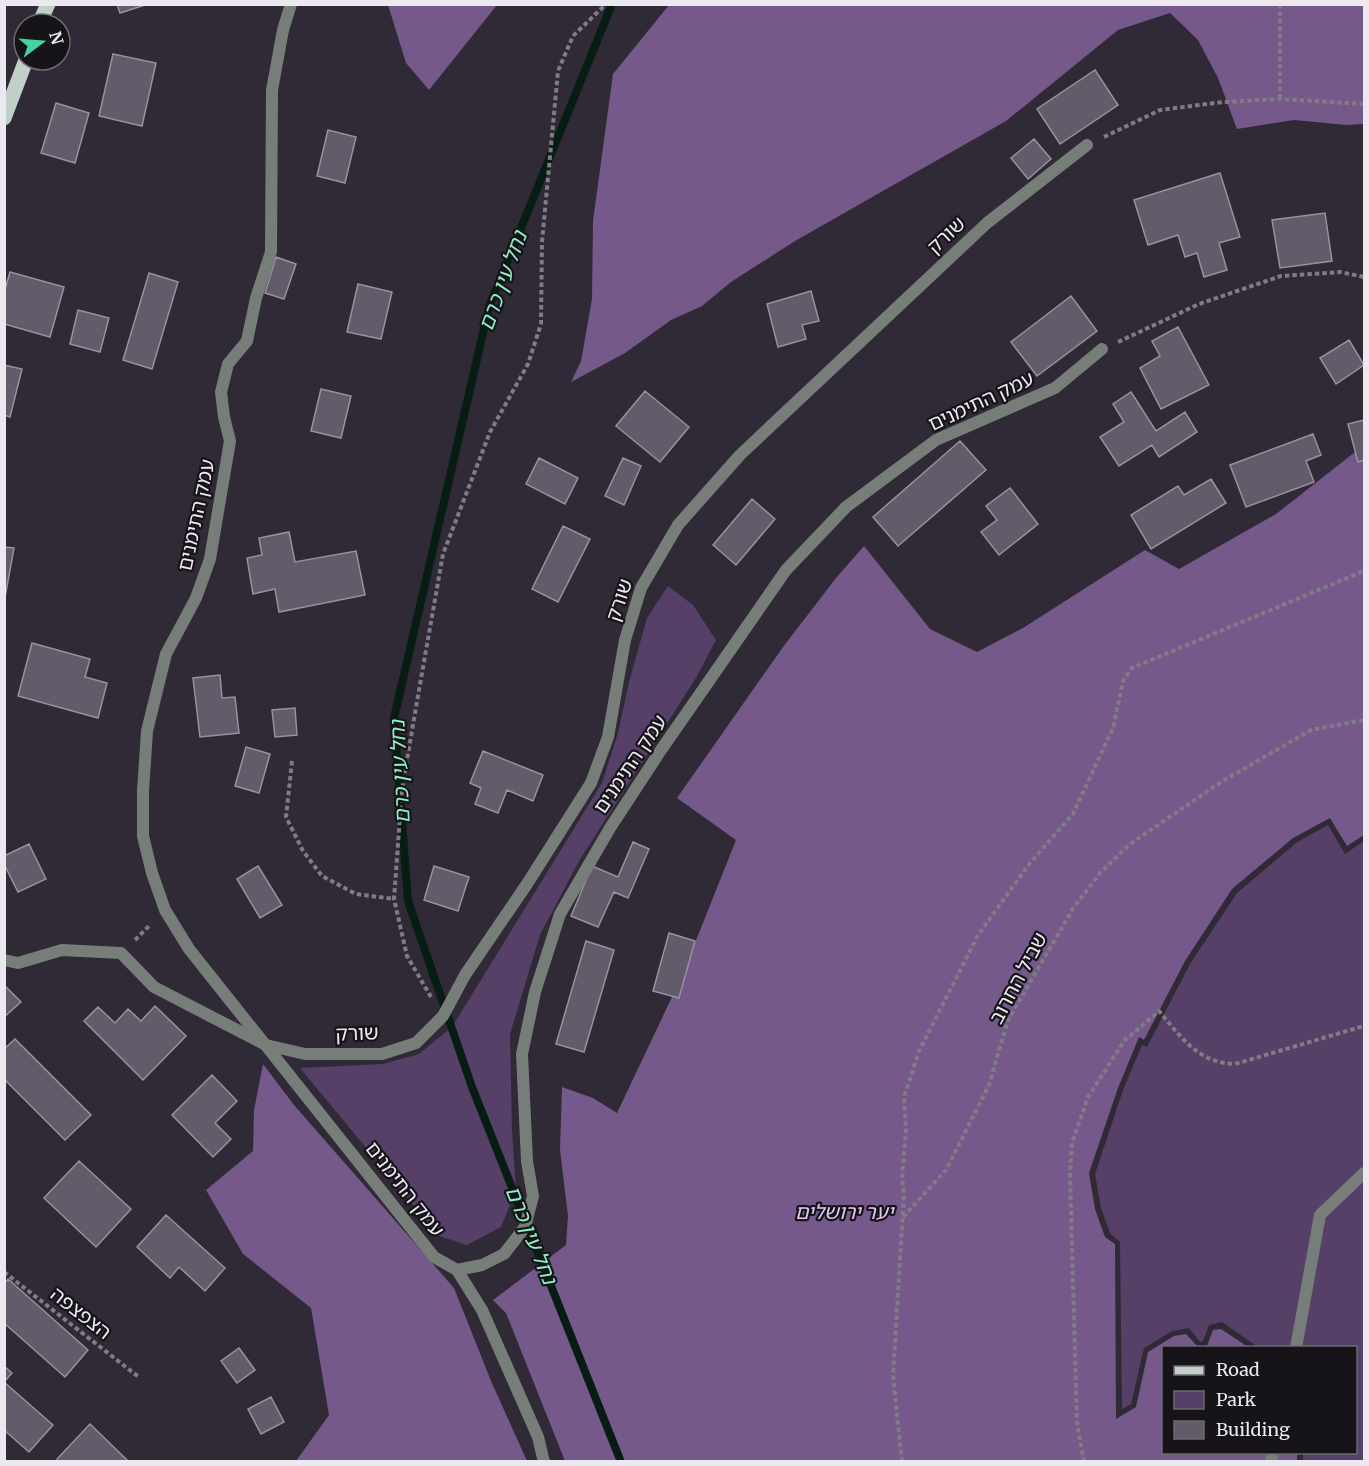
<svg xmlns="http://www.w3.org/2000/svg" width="1369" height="1466" viewBox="0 0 1369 1466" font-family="Merriweather,'Noto Sans Hebrew',serif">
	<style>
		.green { fill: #564067 }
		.forest { fill: #74598a }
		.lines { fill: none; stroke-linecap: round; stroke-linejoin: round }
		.stream { stroke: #071c13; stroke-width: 8 }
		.building { fill: #625b69; stroke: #9891a0; stroke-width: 1.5 }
		.path { stroke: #807b86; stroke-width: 4; stroke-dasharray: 4.5 3; stroke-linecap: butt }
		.lane { stroke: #777e7a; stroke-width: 12 }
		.street { stroke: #777e7a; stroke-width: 12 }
		.primary { stroke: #c1d0c9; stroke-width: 15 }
		.labels { text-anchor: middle; stroke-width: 4.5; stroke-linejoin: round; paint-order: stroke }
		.street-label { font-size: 20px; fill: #ece8f0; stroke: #161419 }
		.park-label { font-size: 20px; font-style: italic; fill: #e1c9f7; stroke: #161419 }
		.water-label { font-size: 21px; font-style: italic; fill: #8cf0c5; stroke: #161419 }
	</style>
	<rect width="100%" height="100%" fill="#302936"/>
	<path class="green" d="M 668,586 L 693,605 L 716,640 L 696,678 L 579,861 L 540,935 L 510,1034 L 512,1131 L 516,1190 L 501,1227 L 467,1245 L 439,1236 L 300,1068 L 383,1064 L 419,1054 L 452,1027 L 602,783 L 618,733 L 629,682 L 647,618 Z
		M 1328,825 L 1345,854 L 1364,841 L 1364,1461 L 1303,1461 L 1303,1453 L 1356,1452 L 1356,1348 L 1258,1347 L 1222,1322 L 1209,1325 L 1203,1341 L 1200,1342 L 1189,1328 L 1172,1331 L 1144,1348 L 1131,1404 L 1122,1409 L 1120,1242 L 1110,1233 L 1101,1208 L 1095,1174 L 1123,1090 L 1142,1045 L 1147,1047 L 1190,964 L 1237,893 L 1296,843 Z"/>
	<path class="forest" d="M 388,5 L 388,4 L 497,5 L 429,90 L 406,63 Z
		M 669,5 L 1364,5 L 1364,124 L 1346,125 L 1294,120 L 1237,129 L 1218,78 L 1198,40 L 1170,13 L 1118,30 L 1006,121 L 795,241 L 731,282 L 702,306 L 671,320 L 625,353 L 571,382 L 581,361 L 592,299 L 593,221 L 613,74 Z
		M 1364,445 L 1364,835 L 1347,846 L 1330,818 L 1293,838 L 1232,889 L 1185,961 L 1144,1040 L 1139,1037 L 1118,1088 L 1089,1173 L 1095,1209 L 1105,1237 L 1115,1244 L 1116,1419 L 1136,1407 L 1148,1352 L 1174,1336 L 1186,1334 L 1198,1347 L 1164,1348 L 1164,1452 L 1297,1453 L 1297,1461 L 565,1461 L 506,1313 L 493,1300 L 566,1245 L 568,1216 L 560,1150 L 562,1087 L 593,1098 L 617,1113 L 681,978 L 736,840 L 677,798 L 783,647 L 836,578 L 864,546 L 930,629 L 977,652 L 1023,628 L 1145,550 L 1179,569 L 1276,514 Z
		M 263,1064 L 294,1105 L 454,1288 L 491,1381 L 527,1461 L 296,1461 L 329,1415 L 311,1308 L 243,1254 L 206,1190 L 253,1151 L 254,1110 Z
		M 1221,1329 L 1248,1347 L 1203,1347 L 1207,1346 L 1213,1330 Z"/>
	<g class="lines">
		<path class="stream" d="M 612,4 L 489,307 L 394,718 L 408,901 L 472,1087 L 621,1462"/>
	</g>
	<path class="building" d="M 117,4 L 148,4 L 120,13 Z
		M 113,54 L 156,63 L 142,126 L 99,116 Z
		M 1095,70 L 1118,105 L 1060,144 L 1037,109 Z
		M 56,103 L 89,113 L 75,163 L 41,153 Z
		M 328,130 L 356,137 L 345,183 L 317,176 Z
		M 1034,139 L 1051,159 L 1028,179 L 1011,158 Z
		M 1220,173 L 1240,237 L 1219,243 L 1227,270 L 1204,277 L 1197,253 L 1185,257 L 1178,235 L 1148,245 L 1134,200 Z
		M 1325,213 L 1332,261 L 1280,268 L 1272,220 Z
		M 276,257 L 296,264 L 284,299 L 265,293 Z
		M 10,272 L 64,287 L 50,337 L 4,324 L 4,293 Z
		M 149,273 L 178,282 L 152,369 L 123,360 Z
		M 358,284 L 392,292 L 381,339 L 347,332 Z
		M 811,291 L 819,321 L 802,325 L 806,339 L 778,347 L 767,304 Z
		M 1071,296 L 1097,331 L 1037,376 L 1011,342 Z
		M 78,310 L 109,318 L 100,352 L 70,344 Z
		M 1178,327 L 1209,385 L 1161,409 L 1140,368 L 1160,356 L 1152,341 Z
		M 1349,340 L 1364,365 L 1336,384 L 1320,358 Z
		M 4,365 L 22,369 L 10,417 L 4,415 Z
		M 321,389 L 351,396 L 341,438 L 311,431 Z
		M 645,391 L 689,427 L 660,462 L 616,426 Z
		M 1131,392 L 1156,431 L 1185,412 L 1197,432 L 1159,457 L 1152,445 L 1119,466 L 1100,437 L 1124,422 L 1113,404 Z
		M 1364,420 L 1364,460 L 1358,462 L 1348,424 Z
		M 1313,434 L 1321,455 L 1306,461 L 1314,482 L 1246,507 L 1230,465 Z
		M 960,441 L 986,470 L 898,546 L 873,517 Z
		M 539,458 L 578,478 L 565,504 L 526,484 Z
		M 623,458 L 641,466 L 624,505 L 605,496 Z
		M 1211,479 L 1226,503 L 1151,549 L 1131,515 L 1178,486 L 1184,495 Z
		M 1010,488 L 1038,524 L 999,555 L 981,532 L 997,520 L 986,506 Z
		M 752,499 L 775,519 L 736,565 L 713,545 Z
		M 563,526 L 590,539 L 558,602 L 532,589 Z
		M 289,532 L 295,562 L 356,551 L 365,595 L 279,612 L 275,589 L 253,594 L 247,558 L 262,555 L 259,538 Z
		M 4,547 L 14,548 L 4,603 Z
		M 32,643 L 90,659 L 85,677 L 107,683 L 98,718 L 18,696 Z
		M 220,675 L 222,698 L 235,697 L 239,733 L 200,737 L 193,678 Z
		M 295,708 L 297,735 L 275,737 L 272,710 Z
		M 246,747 L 270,754 L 259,793 L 235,786 Z
		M 483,751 L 543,775 L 533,801 L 507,790 L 498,813 L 475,804 L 481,788 L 470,783 Z
		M 633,842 L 649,849 L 628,898 L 614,892 L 598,927 L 571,916 L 592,866 L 618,877 Z
		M 29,844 L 46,879 L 18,892 L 4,864 L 4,856 Z
		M 258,866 L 282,905 L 260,918 L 237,879 Z
		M 434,866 L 469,877 L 458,911 L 424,900 Z
		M 669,933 L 695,941 L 679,998 L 653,991 Z
		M 586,941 L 614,950 L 584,1052 L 556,1044 Z
		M 4,985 L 21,1002 L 4,1017 Z
		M 155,1006 L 186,1036 L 143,1080 L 84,1021 L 98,1007 L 115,1023 L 128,1009 L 141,1021 Z
		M 15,1039 L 91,1115 L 65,1140 L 4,1079 L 4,1049 Z
		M 212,1075 L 237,1101 L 215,1123 L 231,1139 L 213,1157 L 172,1115 Z
		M 79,1161 L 131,1209 L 96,1247 L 44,1198 Z
		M 166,1215 L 225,1268 L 205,1291 L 179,1267 L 170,1278 L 137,1247 Z
		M 8,1279 L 88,1350 L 65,1377 L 4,1323 L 4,1284 Z
		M 239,1348 L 255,1370 L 237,1383 L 221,1361 Z
		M 4,1366 L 12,1373 L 4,1382 Z
		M 4,1382 L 53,1425 L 29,1452 L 4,1430 Z
		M 271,1397 L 284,1422 L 261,1434 L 248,1409 Z
		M 90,1424 L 127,1460 L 125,1462 L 59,1462 L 57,1459 Z"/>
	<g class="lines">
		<path class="path" d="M 1280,4 L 1280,99
			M 1104,137 L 1160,110 L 1223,102 L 1280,99 L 1364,104
			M 1118,342 L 1199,304 L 1281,276 L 1340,272 L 1364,277
			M 292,761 L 286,817 L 303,851 L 322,876 L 356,894 L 394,899
			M 135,940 L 151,924
			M 431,997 L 407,956 L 394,899 L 402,789 L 419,690 L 443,554 L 490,432 L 528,364 L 541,324 L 542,242 L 558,71 L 573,36 L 606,4
			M 903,1217 L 946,1170 L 989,1085 L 1008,1020 L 1074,907 L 1101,872 L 1130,844 L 1221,782 L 1311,730 L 1364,720
			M 4,1272 L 140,1378
			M 902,1462 L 893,1376 L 904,1194 L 902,1178 L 906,1129 L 904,1097 L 919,1051 L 978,935 L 1030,863 L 1073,814 L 1113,728 L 1123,681 L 1132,668 L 1364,571
			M 1084,1462 L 1077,1423 L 1070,1176 L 1072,1143 L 1088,1097 L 1124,1041 L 1159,1011 C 1181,1037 1198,1063 1235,1064 L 1364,1026"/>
		<path class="lane" d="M 4,960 L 18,963 L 62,950 L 121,953 L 154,987 L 264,1044
			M 457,1270 L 482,1310 L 538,1437 L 544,1462
			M 1296,1348 L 1320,1215 L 1364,1173
			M 1271,1462 L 1273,1452"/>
		<path class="street" d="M 291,4 L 283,30 L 272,90 L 271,252 L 256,298 L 247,341 L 228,364 L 221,392 L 224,417 L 230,441 L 210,559 L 196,598 L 166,654 L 147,731 L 143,791 L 143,836 L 152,873 L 165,910 L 189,949 L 434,1257 L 457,1270 L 482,1265 L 504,1254 L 525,1227 L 533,1196 L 527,1161 L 522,1054 L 535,992 L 560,914 L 610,828 L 661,750 L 786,570 L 846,507 L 936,440 L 1055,388 L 1102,349
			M 266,1045 L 305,1054 L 382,1054 L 416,1043 L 443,1016 L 465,975 L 527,884 L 591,783 L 608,737 L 625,640 L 641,588 L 678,525 L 740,455 L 987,223 L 1087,145"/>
		<path class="primary" d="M 39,24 L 48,4
			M 4,118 L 26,60"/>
	</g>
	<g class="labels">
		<g class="street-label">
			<text transform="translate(946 235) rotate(-43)" y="7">שורק</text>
			<text transform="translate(981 401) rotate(-25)" y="7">עמק התימנים</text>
			<text transform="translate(196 515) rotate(-78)" y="7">עמק התימנים</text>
			<text transform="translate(619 600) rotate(-71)" y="7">שורק</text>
			<text transform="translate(630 764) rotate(-56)" y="7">עמק התימנים</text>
			<text transform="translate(1018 978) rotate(-62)" y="7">שביל החרוב</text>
			<text transform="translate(357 1033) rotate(-2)" y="7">שורק</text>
			<text transform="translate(405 1189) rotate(52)" y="7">עמק התימנים</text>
			<text transform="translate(81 1313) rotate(38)" y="7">הצפצפה</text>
		</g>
		<g class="park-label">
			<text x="844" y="1219">יער ירושלים</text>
		</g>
		<g class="water-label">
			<text transform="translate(503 281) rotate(-70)" y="7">נחל עין כרם</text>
			<text transform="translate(400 772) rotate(-93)" y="7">נחל עין כרם</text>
			<text transform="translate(531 1235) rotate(68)" y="7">נחל עין כרם</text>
		</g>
	</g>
	<rect width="1369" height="1466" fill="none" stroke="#ece8f0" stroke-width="12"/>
	<rect x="1162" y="1346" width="195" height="108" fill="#161419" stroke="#6c696f" stroke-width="1.5"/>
	<rect x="1174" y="1366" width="30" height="9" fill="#c1d0c9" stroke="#6c696f" stroke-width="1.5"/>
	<text x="1216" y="1376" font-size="18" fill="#ece8f0">Road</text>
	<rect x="1174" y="1391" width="30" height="18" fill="#564067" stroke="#6c696f" stroke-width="1.5"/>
	<text x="1216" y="1406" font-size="18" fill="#ece8f0">Park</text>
	<rect x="1174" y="1421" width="30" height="18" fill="#625b69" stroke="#6c696f" stroke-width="1.5"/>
	<text x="1216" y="1436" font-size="18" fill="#ece8f0">Building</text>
	<g transform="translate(42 42) rotate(74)"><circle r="28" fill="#161419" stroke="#6c696f" stroke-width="1.5"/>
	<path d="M0-4.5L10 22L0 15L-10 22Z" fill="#44d49f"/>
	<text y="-9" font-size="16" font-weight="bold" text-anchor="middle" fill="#ece8f0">N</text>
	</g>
</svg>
